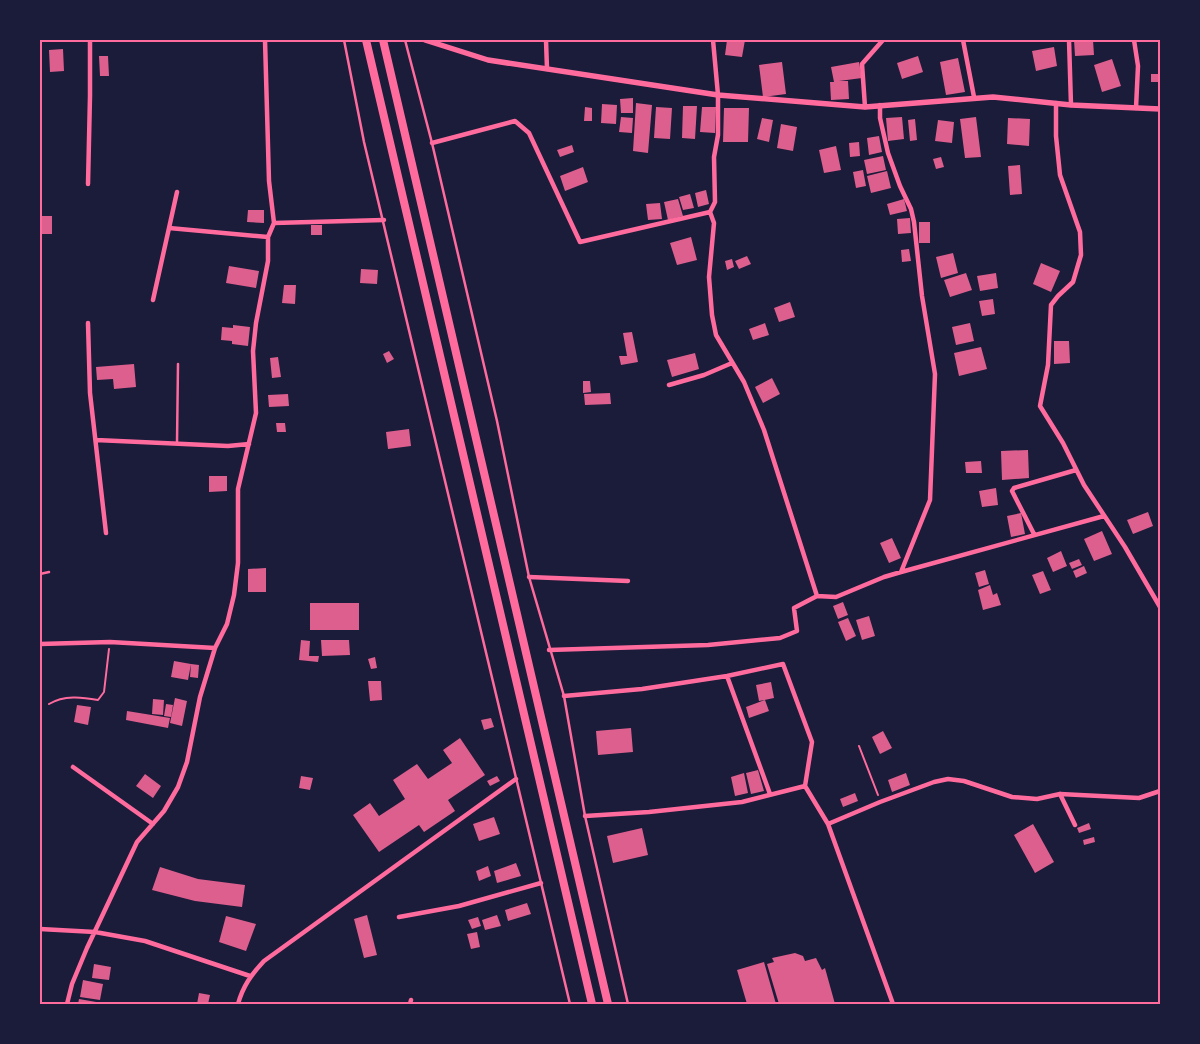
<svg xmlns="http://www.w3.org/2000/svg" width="1200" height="1044" viewBox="0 0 1200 1044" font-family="Poppins,sans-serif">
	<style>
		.building { fill: #dd5f8e }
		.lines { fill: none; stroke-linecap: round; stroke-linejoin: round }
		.path { stroke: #ff6b9d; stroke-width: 2 }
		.service { stroke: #ff6b9d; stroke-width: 2.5 }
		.minor { stroke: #ff6b9d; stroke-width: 4.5 }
		.tertiary { stroke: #ff6b9d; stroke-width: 5.5 }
		.trunk { stroke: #ff6b9d; stroke-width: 8 }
		.neatline { fill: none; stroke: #ff6b9d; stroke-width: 2 }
	</style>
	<rect width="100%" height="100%" fill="#1b1b3a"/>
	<path class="building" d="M 727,40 L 745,40 L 742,57 L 725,55 Z
		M 1074,40 L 1093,40 L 1094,55 L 1075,56 Z
		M 1054,47 L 1057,66 L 1036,71 L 1032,51 Z
		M 63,49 L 64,71 L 50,72 L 49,50 Z
		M 99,56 L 108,56 L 109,76 L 100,76 Z
		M 918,56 L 923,72 L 902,79 L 897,63 Z
		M 958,58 L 965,92 L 946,95 L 940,62 Z
		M 1112,59 L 1121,86 L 1102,92 L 1094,65 Z
		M 782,62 L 786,94 L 763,97 L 759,65 Z
		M 859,62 L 862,78 L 839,81 L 848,81 L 849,99 L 831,100 L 830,82 L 834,82 L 831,67 Z
		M 1151,74 L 1160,74 L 1160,82 L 1151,82 Z
		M 633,98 L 633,113 L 621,113 L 620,99 Z
		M 636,103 L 652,105 L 648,153 L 633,151 Z
		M 602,104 L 617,105 L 616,124 L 601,123 Z
		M 683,106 L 697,106 L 695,139 L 682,138 Z
		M 585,107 L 592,108 L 592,121 L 584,121 Z
		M 656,107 L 672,108 L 670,139 L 654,138 Z
		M 702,107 L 716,107 L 715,133 L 700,132 Z
		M 724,108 L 749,108 L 748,142 L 723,142 Z
		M 621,117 L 633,118 L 632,133 L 619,132 Z
		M 902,117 L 904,139 L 888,141 L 886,118 Z
		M 976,117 L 981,157 L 965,158 L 960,119 Z
		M 762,118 L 773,120 L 769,142 L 757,139 Z
		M 1008,118 L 1030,119 L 1029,146 L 1007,144 Z
		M 915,119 L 917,140 L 910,141 L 908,120 Z
		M 938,120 L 954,122 L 952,143 L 935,141 Z
		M 781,124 L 797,127 L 793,151 L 777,148 Z
		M 879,136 L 882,152 L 869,155 L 867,138 Z
		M 859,142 L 860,156 L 850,157 L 849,143 Z
		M 572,145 L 574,152 L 560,157 L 557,150 Z
		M 836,146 L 841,170 L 824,173 L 819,150 Z
		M 883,156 L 886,170 L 867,174 L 864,160 Z
		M 941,157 L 944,167 L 936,169 L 933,159 Z
		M 1020,165 L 1022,194 L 1010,195 L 1008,166 Z
		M 583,167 L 588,182 L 565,191 L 560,176 Z
		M 863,170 L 866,186 L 856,188 L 853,172 Z
		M 887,171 L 891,188 L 871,193 L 867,176 Z
		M 706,190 L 709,204 L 698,207 L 695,193 Z
		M 690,194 L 694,208 L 683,210 L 679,197 Z
		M 678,199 L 683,216 L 668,220 L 664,202 Z
		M 904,199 L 907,211 L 890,215 L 887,204 Z
		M 660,203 L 662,219 L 648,220 L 646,204 Z
		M 248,210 L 264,210 L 264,223 L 247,222 Z
		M 40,216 L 52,216 L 52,234 L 40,234 Z
		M 910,218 L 911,233 L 898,234 L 897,219 Z
		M 919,222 L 930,222 L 930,243 L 919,243 Z
		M 311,225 L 322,225 L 322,235 L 311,235 Z
		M 691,237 L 697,260 L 677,265 L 670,243 Z
		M 909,249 L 911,261 L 902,262 L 901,250 Z
		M 953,253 L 958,273 L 941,278 L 936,257 Z
		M 747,256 L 751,264 L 739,269 L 735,261 Z
		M 732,259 L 734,267 L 727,270 L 725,261 Z
		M 1041,263 L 1060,271 L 1051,292 L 1033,284 Z
		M 229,266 L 259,271 L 256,288 L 226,283 Z
		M 361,269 L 378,270 L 377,284 L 360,283 Z
		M 966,273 L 972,290 L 950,297 L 944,280 Z
		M 996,273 L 998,288 L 980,291 L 977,276 Z
		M 284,285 L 296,285 L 295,304 L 282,303 Z
		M 993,299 L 995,314 L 982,316 L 979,301 Z
		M 790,302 L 795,317 L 779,322 L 774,308 Z
		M 765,323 L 769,335 L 753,340 L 749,329 Z
		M 970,323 L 974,341 L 956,345 L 952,327 Z
		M 233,325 L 250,327 L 248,346 L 232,344 L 232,341 L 221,340 L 222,327 L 233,328 Z
		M 632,332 L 638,362 L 621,365 L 619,356 L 627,356 L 623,333 Z
		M 1054,341 L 1069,341 L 1070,363 L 1054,364 Z
		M 981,347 L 987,369 L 959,376 L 954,353 Z
		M 389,351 L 394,359 L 387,363 L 383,354 Z
		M 695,353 L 699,369 L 672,377 L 667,360 Z
		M 278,357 L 281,377 L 272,378 L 270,358 Z
		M 134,364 L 136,387 L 114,389 L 113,379 L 97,380 L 96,367 Z
		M 772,378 L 780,394 L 763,403 L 755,387 Z
		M 583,381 L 590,381 L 591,392 L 583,393 Z
		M 610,393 L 611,404 L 585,405 L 584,394 Z
		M 288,394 L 289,406 L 269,407 L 268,395 Z
		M 276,423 L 285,423 L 286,432 L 277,432 Z
		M 409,429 L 411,446 L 388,449 L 386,432 Z
		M 1028,450 L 1029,478 L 1002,480 L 1001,451 Z
		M 981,461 L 982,473 L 966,473 L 965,462 Z
		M 209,476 L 227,476 L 227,491 L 209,492 Z
		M 996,488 L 998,505 L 982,507 L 979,491 Z
		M 1148,512 L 1153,526 L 1133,534 L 1127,520 Z
		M 1021,513 L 1025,534 L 1011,537 L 1007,516 Z
		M 1102,531 L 1112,554 L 1094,561 L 1084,539 Z
		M 892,538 L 901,558 L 889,563 L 880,543 Z
		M 1061,551 L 1067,566 L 1053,572 L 1047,558 Z
		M 1079,559 L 1082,565 L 1072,569 L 1069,563 Z
		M 1084,566 L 1087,573 L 1076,578 L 1073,571 Z
		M 266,568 L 266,592 L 248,592 L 248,569 Z
		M 985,570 L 989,584 L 979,587 L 975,573 Z
		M 1043,571 L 1051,590 L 1040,594 L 1032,575 Z
		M 990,585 L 993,595 L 997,593 L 1001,605 L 983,610 L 978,590 Z
		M 843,602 L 848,615 L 838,619 L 833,606 Z
		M 310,603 L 359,603 L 359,630 L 310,630 Z
		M 869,616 L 875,636 L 862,640 L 856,620 Z
		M 848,618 L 856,636 L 846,641 L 838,622 Z
		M 301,640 L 310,641 L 309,656 L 319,656 L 318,662 L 299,660 Z
		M 321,640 L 349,640 L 350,655 L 322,656 Z
		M 375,657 L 377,668 L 371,669 L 368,659 Z
		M 174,661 L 191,664 L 188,680 L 171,677 Z
		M 191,664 L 199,665 L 198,678 L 190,677 Z
		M 368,681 L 381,681 L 382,700 L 370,701 Z
		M 771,682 L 774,698 L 759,701 L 756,685 Z
		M 175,698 L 187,701 L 182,726 L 170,723 Z
		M 153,699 L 164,700 L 163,715 L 152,714 Z
		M 765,700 L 769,711 L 749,718 L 746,707 Z
		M 166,704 L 173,705 L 171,717 L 164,716 Z
		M 77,705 L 91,707 L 88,725 L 74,722 Z
		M 127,711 L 170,718 L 168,728 L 126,720 Z
		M 491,718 L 494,727 L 484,730 L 481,720 Z
		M 631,728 L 633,752 L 598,755 L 596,731 Z
		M 883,731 L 892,748 L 880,754 L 872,737 Z
		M 460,738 L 485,775 L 448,800 L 455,811 L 424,832 L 419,825 L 379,852 L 353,815 L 370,803 L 379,816 L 405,799 L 393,780 L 417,764 L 428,779 L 452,763 L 443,750 Z
		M 758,770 L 764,791 L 751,794 L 746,773 Z
		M 744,773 L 748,793 L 735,796 L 731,777 Z
		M 906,773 L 910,785 L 892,792 L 888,780 Z
		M 145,774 L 161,786 L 153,798 L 136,786 Z
		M 301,776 L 313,778 L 310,790 L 299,788 Z
		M 497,776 L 500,781 L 490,786 L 487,781 Z
		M 855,793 L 858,801 L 843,807 L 840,799 Z
		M 494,817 L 500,834 L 479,841 L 473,824 Z
		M 1089,823 L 1091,829 L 1079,833 L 1077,828 Z
		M 1033,824 L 1054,862 L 1035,873 L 1014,835 Z
		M 642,828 L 648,855 L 613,863 L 607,836 Z
		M 1094,837 L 1095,842 L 1084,845 L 1083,840 Z
		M 516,863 L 521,876 L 497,883 L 494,871 Z
		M 488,866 L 491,876 L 479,881 L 476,871 Z
		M 160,867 L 198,879 L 245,885 L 242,907 L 195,901 L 152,890 Z
		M 527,903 L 531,914 L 508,921 L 505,910 Z
		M 367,915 L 377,955 L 364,958 L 354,919 Z
		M 497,915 L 501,926 L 485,930 L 482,920 Z
		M 226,916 L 256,924 L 246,951 L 219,942 Z
		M 478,917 L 481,926 L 472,929 L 468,920 Z
		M 477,932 L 480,947 L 471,949 L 467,934 Z
		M 795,953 L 803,956 L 805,961 L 816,958 L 822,970 L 825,968 L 835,1004 L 779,1004 L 767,964 L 774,962 L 772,958 Z
		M 764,962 L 776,1004 L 747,1004 L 737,970 Z
		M 94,964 L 111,967 L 109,980 L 92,978 Z
		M 83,980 L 103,984 L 100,1000 L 80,997 Z
		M 199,993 L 210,995 L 208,1004 L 197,1004 Z
		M 79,999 L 102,1003 L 102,1004 L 78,1004 Z"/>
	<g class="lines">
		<path class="path" d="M 49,704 C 64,695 82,697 98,700 L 104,692 L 109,649
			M 859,746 L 878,795"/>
		<path class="service" d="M 344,40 L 364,142 L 570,1004
			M 405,40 L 432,143 L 497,421 L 529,577 L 564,696 L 585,816 L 628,1004
			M 177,443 L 178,364
			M 40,574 L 49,572"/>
		<path class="minor" d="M 546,40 L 547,69
			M 713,40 L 718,95 L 718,135 L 714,157 L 715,202 L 710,212 L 714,223 L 709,277 L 712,315 L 716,335 L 744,382 L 764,430 L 817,596
			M 963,40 L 974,97
			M 1069,40 L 1071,105
			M 1134,40 L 1138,66 L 1136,108
			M 1056,103 L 1056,136 L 1060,175 L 1080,232 L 1081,255 L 1073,282 L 1058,296 L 1051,305 L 1048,365 L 1040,406 L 1063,443 L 1084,485 L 1125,547 L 1160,607
			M 880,105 L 880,118 L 888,153 L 900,186 L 911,209 L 914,222 L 922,296 L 935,374 L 930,500 L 901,572
			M 865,107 L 862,64 L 883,40
			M 432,143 L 515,121 L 529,133 L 580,242 L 710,212
			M 88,184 L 90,96 L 90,40
			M 274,223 L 384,220
			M 169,228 L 268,237
			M 153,300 L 177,192
			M 88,323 L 90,393 L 106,533
			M 669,385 L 704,375 L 732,363
			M 96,440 L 228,446 L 249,444
			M 1034,534 L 1012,491 L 1014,488 L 1076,470
			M 529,577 L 628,581
			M 40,644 L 110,642 L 215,648
			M 549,650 L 708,645 L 780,638 L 797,631 L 794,608 L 817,596 L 836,597 L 884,577 L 901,572 L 1104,516
			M 727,676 L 770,794
			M 564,696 L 642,689 L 727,676 L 783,664 L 812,742 L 805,786
			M 73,767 L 153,824
			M 1060,794 L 1075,825
			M 585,816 L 649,812 L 742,802 L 805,786 L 828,824 L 893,1004
			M 828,824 L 880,802 L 934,782 L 948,779 L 964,781 L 1012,797 L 1037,799 L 1060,794 L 1139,798 L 1160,791
			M 399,917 L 459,906 L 541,883
			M 40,929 L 95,932 L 145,941 L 250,976
			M 67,1004 L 72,984 L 87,948 L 137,842 L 164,811 L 178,787 L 187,762 L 200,697 L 215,648 L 227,624 L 234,595 L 238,563 L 238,489 L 256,413 L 253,351 L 256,323 L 268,261 L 268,237 L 274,223 L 269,181 L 265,40
			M 238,1004 C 243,986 251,975 264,961 L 516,779
			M 410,1004 L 411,1000"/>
		<path class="tertiary" d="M 425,40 L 488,60 L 718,95 L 865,107 L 993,97 L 1071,105 L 1160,109"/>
		<path class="trunk" d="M 366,40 L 592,1004
			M 383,40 L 608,1004"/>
	</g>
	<rect width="1200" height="1044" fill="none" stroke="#1b1b3a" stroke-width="82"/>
	<rect x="41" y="41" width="1118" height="962" class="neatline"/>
</svg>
